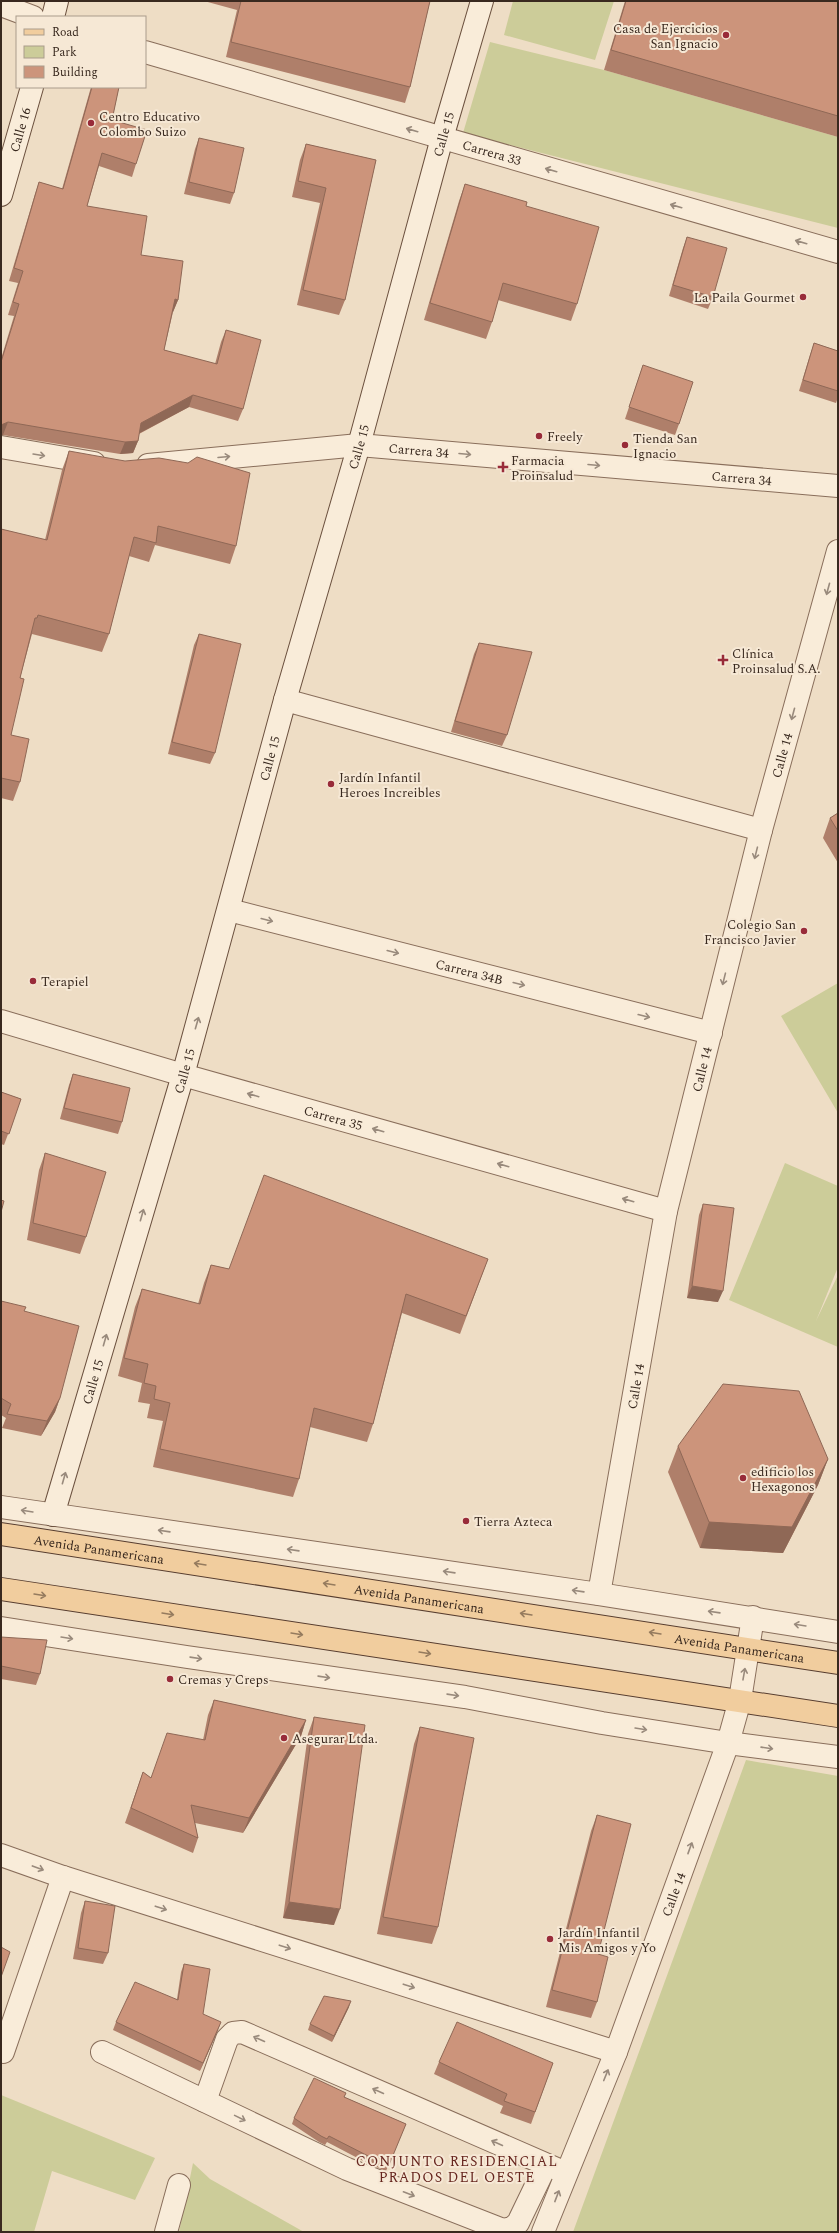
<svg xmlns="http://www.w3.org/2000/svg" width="839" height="2233" viewBox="0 0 839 2233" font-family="Spectral,serif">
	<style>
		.green { fill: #cc9 }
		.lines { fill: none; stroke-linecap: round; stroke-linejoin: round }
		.street-casing { stroke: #896e5b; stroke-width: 24 }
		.secondary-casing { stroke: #6b503e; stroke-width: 24 }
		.primary-casing { stroke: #573d2f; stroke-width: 24 }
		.street { stroke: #f9ecd9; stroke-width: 22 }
		.secondary { stroke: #f9ecd9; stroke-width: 22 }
		.primary { stroke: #f1cd9e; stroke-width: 22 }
		.wall { fill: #af7f6a }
		.shaded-wall { fill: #8f6856 }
		.building { fill: #cc947b; stroke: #8f6856 }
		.oneway { stroke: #998a7c }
		.oneway2 { stroke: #957b5e }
		.poi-dot { fill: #982b39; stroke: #f6e8d5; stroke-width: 1.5 }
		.labels { text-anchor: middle; stroke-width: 4; stroke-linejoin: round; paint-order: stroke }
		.poi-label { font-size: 13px; fill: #39291f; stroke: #f6e8d5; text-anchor: start }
		.street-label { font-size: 13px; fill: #39291f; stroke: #f6e8d5 }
		.neighbourhood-label { font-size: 14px; letter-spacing: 1px; fill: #66251e; stroke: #f6e8d5 }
	</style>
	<rect width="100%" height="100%" fill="#eeddc5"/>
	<path class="green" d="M 513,1 L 614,1 L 595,60 L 504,35 Z
		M 490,42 L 604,70 L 838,137 L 838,228 L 463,133 Z
		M 838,983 L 838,1113 L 781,1016 Z
		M 785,1163 L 838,1186 L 838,1267 L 816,1321 L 838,1275 L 838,1347 L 729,1300 Z
		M 746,1760 L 838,1776 L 838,2232 L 573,2232 Z
		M 1,2095 L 155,2158 L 135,2200 L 52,2171 L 34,2232 L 1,2232 Z
		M 193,2163 L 210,2179 L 304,2232 L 179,2232 Z"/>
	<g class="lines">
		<g class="street-casing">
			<g id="street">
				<path d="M 1,5 L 33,17"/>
				<path id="s1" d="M 145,52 L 838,252"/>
				<path d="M 1,447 L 94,463"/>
				<path id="s2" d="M 148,465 L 359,445 L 838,486"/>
				<path d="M 285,700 L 761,830"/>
				<path id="s3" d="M 229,910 L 711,1033"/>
				<path id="s4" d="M 1,1021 L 183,1075 L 666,1211"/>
				<path d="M 1,1507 L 599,1594 L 838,1632"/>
				<path id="s5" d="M 599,1594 L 666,1211 L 761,830 L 838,551"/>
				<path d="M 1,1628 L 187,1657 L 465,1697 L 602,1723 L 728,1743 L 838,1757"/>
				<path d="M 1,1855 L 63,1877 L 616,2052"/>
				<path d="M 3,2052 L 63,1877"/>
				<path d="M 102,2052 L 347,2169 L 503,2230 L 512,2228 L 518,2223 L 546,2165"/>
				<path d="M 205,2101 L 227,2039 L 233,2033 L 242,2032 L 559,2170"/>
				<path d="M 166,2232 L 179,2185"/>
				<path id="s6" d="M 543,2232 L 616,2052 L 728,1743 L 740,1700 L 753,1617"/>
			</g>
		</g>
		<g class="secondary-casing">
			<g id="secondary">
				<path d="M 53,17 L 57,1"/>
				<path id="s7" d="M 1,195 L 32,87"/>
				<path id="s8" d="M 53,1515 L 183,1075 L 285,700 L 359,445 L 442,138 L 482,1"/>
			</g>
		</g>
		<g class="primary-casing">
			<g id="primary">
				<path id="s9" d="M 1,1534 L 838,1663"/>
				<path d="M 1,1589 L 838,1716"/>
			</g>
		</g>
		<use href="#street" class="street"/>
		<use href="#secondary" class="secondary"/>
		<use href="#primary" class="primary"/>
	</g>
	<path class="wall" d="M 204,1 L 430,1 L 410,87 L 405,103 L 226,57 L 237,10 Z
		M 625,1 L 838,1 L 838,137 L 604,70 Z
		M 91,87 L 119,87 L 112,120 L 136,164 L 132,177 L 99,166 L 87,206 L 141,255 L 178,300 L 173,312 L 164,350 L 215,364 L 221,342 L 226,330 L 243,409 L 238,421 L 189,407 L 139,434 L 138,441 L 133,453 L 120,454 L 3,435 L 1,435 L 1,359 L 14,316 L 8,315 L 18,283 L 9,281 L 35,194 L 39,182 L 62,189 Z
		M 199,138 L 234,193 L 230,204 L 184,194 L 195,149 Z
		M 306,144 L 376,160 L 345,300 L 339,315 L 297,305 L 320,203 L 292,197 L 300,160 Z
		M 465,184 L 526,206 L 577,304 L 571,321 L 498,300 L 492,322 L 486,339 L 424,320 L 459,201 Z
		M 687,237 L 713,297 L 708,309 L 669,296 L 683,248 Z
		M 814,343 L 838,351 L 838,397 L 836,403 L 799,391 L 810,355 Z
		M 643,365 L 679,424 L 675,435 L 625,419 Z
		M 69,451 L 236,546 L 230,564 L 155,545 L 149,562 L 129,556 L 109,634 L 102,652 L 32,634 L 20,678 L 11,735 L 20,782 L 13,801 L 1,798 L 1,529 L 45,540 L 62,470 Z
		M 199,634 L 215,753 L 210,764 L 168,754 L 194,645 Z
		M 479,643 L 507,735 L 502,746 L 451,732 L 474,654 Z
		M 838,813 L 838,863 L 823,838 L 830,818 Z
		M 73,1074 L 122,1122 L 118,1134 L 60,1119 L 69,1085 Z
		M 1,1092 L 21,1099 L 4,1145 L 1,1144 Z
		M 45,1153 L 86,1237 L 80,1254 L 27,1240 L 39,1170 Z
		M 703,1204 L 718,1302 L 687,1298 L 699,1215 Z
		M 488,1259 L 460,1334 L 402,1313 L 373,1424 L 367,1442 L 310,1427 L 299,1479 L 293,1497 L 153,1467 L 163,1421 L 147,1418 L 150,1404 L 138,1402 L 142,1383 L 118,1376 L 135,1307 L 142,1289 L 198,1304 L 204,1283 L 211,1265 L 229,1269 Z
		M 1,1301 L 24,1311 L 60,1398 L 55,1412 L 41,1436 L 2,1428 L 6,1418 L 1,1415 Z
		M 678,1446 L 828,1459 L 818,1485 L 783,1553 L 700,1548 L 668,1472 Z
		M 1,1637 L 40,1674 L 36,1685 L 1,1679 Z
		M 214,1700 L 306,1720 L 301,1736 L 243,1833 L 195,1823 L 198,1838 L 193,1853 L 125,1823 L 143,1772 L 151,1778 L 203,1740 L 208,1715 Z
		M 314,1717 L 334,1925 L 283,1918 L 308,1734 Z
		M 420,1727 L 438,1927 L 432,1944 L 377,1934 L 414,1744 Z
		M 597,1815 L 598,1954 L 597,2002 L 591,2018 L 546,2007 L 591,1831 Z
		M 85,1901 L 108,1953 L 103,1964 L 73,1959 L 81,1913 Z
		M 184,1964 L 203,2014 L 218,2030 L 200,2071 L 113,2030 L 116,2022 L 177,1999 L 181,1972 Z
		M 349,2007 L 332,2042 L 308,2030 L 310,2024 Z
		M 439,2062 L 553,2063 L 531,2124 L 500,2113 L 503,2106 L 434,2074 Z
		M 346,2093 L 344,2097 L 406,2124 L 386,2171 L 369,2164 L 327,2142 L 325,2145 L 319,2142 L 292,2124 L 294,2118 Z"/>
	<path class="shaded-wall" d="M 175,299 L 178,300 L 173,312 L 171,312 Z
		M 193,395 L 189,407 L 136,435 L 141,423 Z
		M 8,422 L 3,435 L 1,435 L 1,425 Z
		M 138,441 L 133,453 L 120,454 L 125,442 Z
		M 692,1286 L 723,1291 L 718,1302 L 687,1298 Z
		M 60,1398 L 55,1412 L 41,1436 L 47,1421 Z
		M 828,1459 L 818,1485 L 783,1553 L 700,1548 L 709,1522 Z
		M 306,1720 L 301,1736 L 243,1833 L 249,1818 Z
		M 289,1902 L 340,1909 L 334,1925 L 283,1918 Z
		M 351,2001 L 349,2007 L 332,2042 L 334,2036 Z
		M 221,2022 L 218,2030 L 200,2071 L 203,2063 Z"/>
	<path class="building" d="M 241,1 L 430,1 L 410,87 L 231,42 Z
		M 626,1 L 838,1 L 838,116 L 611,50 Z
		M 92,87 L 119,87 L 112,120 L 147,130 L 136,164 L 102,153 L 87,206 L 147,216 L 141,255 L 183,261 L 178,300 L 175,299 L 164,350 L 217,364 L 226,330 L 261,340 L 243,409 L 193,395 L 141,423 L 138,441 L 125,442 L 8,422 L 1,425 L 1,362 L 19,304 L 13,302 L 23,271 L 14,268 L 39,182 L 63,189 Z
		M 199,138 L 244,148 L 234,193 L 189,182 Z
		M 306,144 L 376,160 L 345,300 L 303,290 L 326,188 L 298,181 Z
		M 465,184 L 527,202 L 526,206 L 599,227 L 577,304 L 503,283 L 492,322 L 430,303 Z
		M 687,237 L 727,248 L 713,297 L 673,285 Z
		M 814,343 L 838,351 L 838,391 L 803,380 Z
		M 643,365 L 693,382 L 679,424 L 629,407 Z
		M 69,451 L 125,461 L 159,458 L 188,463 L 197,457 L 250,473 L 236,546 L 158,526 L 156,543 L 134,537 L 109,634 L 38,615 L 37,618 L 35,618 L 20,678 L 24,679 L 11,735 L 29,739 L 20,782 L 1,778 L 1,529 L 47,540 Z
		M 199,634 L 241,644 L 215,753 L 172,742 Z
		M 479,643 L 532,652 L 507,735 L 455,721 Z
		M 838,813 L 838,831 L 830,818 Z
		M 73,1074 L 130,1088 L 122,1122 L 64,1108 Z
		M 1,1092 L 21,1099 L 9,1134 L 1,1131 Z
		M 45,1153 L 106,1172 L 86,1237 L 33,1223 Z
		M 264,1175 L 488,1259 L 466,1316 L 406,1294 L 373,1424 L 314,1408 L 299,1479 L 160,1449 L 170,1403 L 154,1399 L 156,1386 L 144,1383 L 148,1364 L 124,1358 L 142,1289 L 200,1304 L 211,1265 L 229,1269 Z
		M 1,1200 L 4,1201 L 1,1212 Z
		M 703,1204 L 734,1208 L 723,1291 L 692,1286 Z
		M 1,1301 L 26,1307 L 24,1311 L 79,1326 L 60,1398 L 47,1421 L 7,1414 L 11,1404 L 1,1398 Z
		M 723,1384 L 799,1391 L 828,1459 L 792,1527 L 709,1522 L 678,1446 Z
		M 1,1637 L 47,1640 L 40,1674 L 1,1666 Z
		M 214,1700 L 306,1720 L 249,1818 L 191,1805 L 198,1838 L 131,1808 L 143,1772 L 151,1778 L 167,1733 L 205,1740 Z
		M 314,1717 L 365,1725 L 340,1909 L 289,1902 Z
		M 420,1727 L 474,1738 L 438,1927 L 383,1917 Z
		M 597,1815 L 631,1824 L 598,1954 L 608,1957 L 597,2002 L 552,1990 Z
		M 85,1901 L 115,1906 L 108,1953 L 78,1948 Z
		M 1,1947 L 10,1952 L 1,1977 Z
		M 184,1964 L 210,1969 L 203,2014 L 221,2022 L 203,2063 L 116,2022 L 135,1982 L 178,2000 Z
		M 324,1996 L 351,2001 L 334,2036 L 310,2024 Z
		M 457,2022 L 553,2063 L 535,2112 L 504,2101 L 507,2094 L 439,2062 Z
		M 314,2078 L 346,2093 L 344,2097 L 406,2124 L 389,2165 L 372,2158 L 329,2136 L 327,2139 L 321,2136 L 294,2118 Z"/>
	<defs><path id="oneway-shaft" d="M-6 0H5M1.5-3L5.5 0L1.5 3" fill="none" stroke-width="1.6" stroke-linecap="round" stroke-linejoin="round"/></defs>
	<g class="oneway">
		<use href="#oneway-shaft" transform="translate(412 130) rotate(-164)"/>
		<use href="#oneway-shaft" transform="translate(551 170) rotate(-164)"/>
		<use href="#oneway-shaft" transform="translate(676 206) rotate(-164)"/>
		<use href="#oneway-shaft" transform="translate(801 242) rotate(-164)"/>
		<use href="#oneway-shaft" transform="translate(465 454) rotate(5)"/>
		<use href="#oneway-shaft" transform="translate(39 455) rotate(9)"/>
		<use href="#oneway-shaft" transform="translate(224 457) rotate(-5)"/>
		<use href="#oneway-shaft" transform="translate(594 465) rotate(5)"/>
		<use href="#oneway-shaft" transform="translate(828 589) rotate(105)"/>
		<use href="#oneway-shaft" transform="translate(793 714) rotate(105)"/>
		<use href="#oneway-shaft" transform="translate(756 853) rotate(104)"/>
		<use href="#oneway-shaft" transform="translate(267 920) rotate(14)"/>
		<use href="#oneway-shaft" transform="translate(393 952) rotate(14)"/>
		<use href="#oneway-shaft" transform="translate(724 979) rotate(104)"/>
		<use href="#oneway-shaft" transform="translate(519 984) rotate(14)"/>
		<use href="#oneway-shaft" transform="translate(644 1016) rotate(14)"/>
		<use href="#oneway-shaft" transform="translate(197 1023) rotate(-74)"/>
		<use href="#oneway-shaft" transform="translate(253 1095) rotate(-164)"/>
		<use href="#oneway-shaft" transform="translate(378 1130) rotate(-164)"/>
		<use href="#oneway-shaft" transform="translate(503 1165) rotate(-164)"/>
		<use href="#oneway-shaft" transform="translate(628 1200) rotate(-164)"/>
		<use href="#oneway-shaft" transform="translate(142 1215) rotate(-74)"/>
		<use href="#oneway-shaft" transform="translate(105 1340) rotate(-74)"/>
		<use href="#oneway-shaft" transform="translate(64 1478) rotate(-74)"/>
		<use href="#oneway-shaft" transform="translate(27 1511) rotate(-171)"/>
		<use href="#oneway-shaft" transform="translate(164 1531) rotate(-172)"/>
		<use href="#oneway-shaft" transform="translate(293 1550) rotate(-172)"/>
		<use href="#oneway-shaft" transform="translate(449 1572) rotate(-172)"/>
		<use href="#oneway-shaft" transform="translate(578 1591) rotate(-172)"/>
		<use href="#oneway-shaft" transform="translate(714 1612) rotate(-172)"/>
		<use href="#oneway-shaft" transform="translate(800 1625) rotate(-171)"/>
		<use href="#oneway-shaft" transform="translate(67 1638) rotate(9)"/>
		<use href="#oneway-shaft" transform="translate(196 1658) rotate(8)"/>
		<use href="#oneway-shaft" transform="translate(744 1674) rotate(-80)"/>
		<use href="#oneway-shaft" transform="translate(324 1677) rotate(8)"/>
		<use href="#oneway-shaft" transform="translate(453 1695) rotate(8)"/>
		<use href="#oneway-shaft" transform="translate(641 1729) rotate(9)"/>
		<use href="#oneway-shaft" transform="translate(767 1748) rotate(8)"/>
		<use href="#oneway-shaft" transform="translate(690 1848) rotate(-70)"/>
		<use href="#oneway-shaft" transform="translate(38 1868) rotate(20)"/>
		<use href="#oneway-shaft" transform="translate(161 1908) rotate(18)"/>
		<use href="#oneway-shaft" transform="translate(285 1947) rotate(18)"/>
		<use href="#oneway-shaft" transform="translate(409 1986) rotate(18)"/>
		<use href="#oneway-shaft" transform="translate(259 2039) rotate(-156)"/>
		<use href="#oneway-shaft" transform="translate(606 2075) rotate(-68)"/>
		<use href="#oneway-shaft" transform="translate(378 2091) rotate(-156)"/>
		<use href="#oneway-shaft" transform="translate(240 2118) rotate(26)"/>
		<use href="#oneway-shaft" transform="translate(497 2143) rotate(-156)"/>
		<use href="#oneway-shaft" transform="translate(409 2194) rotate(21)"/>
		<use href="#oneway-shaft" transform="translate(557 2196) rotate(-69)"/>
	</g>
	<g class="oneway2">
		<use href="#oneway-shaft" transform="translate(200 1564) rotate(-171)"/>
		<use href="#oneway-shaft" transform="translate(329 1584) rotate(-171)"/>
		<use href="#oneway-shaft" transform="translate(40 1595) rotate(9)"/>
		<use href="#oneway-shaft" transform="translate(168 1614) rotate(9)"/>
		<use href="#oneway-shaft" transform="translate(526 1614) rotate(-171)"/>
		<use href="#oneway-shaft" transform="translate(655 1633) rotate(-171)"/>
		<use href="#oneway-shaft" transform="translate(297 1634) rotate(9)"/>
		<use href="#oneway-shaft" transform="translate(425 1653) rotate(9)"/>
	</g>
	<g class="poi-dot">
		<circle cx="726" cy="35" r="4"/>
		<circle cx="91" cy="123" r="4"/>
		<circle cx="803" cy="297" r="4"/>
		<circle cx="539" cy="436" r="4"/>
		<circle cx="625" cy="445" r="4"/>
		<path d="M501 461h4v4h4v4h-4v4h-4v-4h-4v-4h4z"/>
		<path d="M721 654h4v4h4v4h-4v4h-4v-4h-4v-4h4z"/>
		<circle cx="331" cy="784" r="4"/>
		<circle cx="804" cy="931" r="4"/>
		<circle cx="33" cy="981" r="4"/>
		<circle cx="743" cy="1478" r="4"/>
		<circle cx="466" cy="1521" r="4"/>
		<circle cx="170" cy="1679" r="4"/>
		<circle cx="284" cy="1738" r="4"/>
		<circle cx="550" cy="1939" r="4"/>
	</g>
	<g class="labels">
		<g class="poi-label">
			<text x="718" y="33" text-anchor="end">Casa de Ejercicios<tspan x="718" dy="15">San Ignacio</tspan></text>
			<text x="99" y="121">Centro Educativo<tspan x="99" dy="15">Colombo Suizo</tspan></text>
			<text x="795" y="302" text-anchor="end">La Paila Gourmet</text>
			<text x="547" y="441">Freely</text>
			<text x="633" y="443">Tienda San<tspan x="633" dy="15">Ignacio</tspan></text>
			<text x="511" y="465">Farmacia<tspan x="511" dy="15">Proinsalud</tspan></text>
			<text x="732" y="658">Clínica<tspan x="732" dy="15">Proinsalud S.A.</tspan></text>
			<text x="339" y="782">Jardín Infantil<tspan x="339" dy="15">Heroes Increibles</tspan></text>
			<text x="796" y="929" text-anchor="end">Colegio San<tspan x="796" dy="15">Francisco Javier</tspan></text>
			<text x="41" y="986">Terapiel</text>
			<text x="751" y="1476">edificio los<tspan x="751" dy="15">Hexagonos</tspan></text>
			<text x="474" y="1526">Tierra Azteca</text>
			<text x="178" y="1684">Cremas y Creps</text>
			<text x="292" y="1743">Asegurar Ltda.</text>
			<text x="558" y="1937">Jardín Infantil<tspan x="558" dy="15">Mis Amigos y Yo</tspan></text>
		</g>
		<g class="street-label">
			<text dy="5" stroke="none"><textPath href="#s7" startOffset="68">Calle 16</textPath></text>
			<text dy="5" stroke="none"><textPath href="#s8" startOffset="1435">Calle 15</textPath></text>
			<text dy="5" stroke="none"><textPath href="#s1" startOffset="361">Carrera 33</textPath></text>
			<text dy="5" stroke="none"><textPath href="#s8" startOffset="1111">Calle 15</textPath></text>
			<text dy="5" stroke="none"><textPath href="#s2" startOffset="272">Carrera 34</textPath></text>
			<text dy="5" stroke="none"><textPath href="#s2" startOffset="596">Carrera 34</textPath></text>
			<text dy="5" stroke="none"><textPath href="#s5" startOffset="859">Calle 14</textPath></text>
			<text dy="5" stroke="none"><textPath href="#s8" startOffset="787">Calle 15</textPath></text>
			<text dy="5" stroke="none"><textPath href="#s3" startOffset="248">Carrera 34B</textPath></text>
			<text dy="5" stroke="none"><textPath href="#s5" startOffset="535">Calle 14</textPath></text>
			<text dy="5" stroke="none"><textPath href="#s8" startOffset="463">Calle 15</textPath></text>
			<text dy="5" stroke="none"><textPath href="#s4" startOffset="346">Carrera 35</textPath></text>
			<text dy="5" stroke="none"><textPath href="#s8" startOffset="139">Calle 15</textPath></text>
			<text dy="5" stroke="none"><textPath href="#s5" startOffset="211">Calle 14</textPath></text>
			<text dy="5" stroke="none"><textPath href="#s9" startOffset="99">Avenida Panamericana</textPath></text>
			<text dy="5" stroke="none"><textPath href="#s9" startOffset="423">Avenida Panamericana</textPath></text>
			<text dy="5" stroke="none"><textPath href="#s9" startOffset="747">Avenida Panamericana</textPath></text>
			<text dy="5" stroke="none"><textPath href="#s6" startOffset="362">Calle 14</textPath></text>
		</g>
		<g class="neighbourhood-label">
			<text x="457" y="2166">CONJUNTO RESIDENCIAL<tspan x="457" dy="16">PRADOS DEL OESTE</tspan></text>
		</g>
	</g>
	<rect width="839" height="2233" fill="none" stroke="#39291f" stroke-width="4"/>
	<rect x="16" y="16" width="130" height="72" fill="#f6e8d5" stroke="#aa9c8c"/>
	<rect x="24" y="29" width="20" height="6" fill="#f1cd9e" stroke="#aa9c8c"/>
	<text x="52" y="36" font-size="12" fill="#39291f">Road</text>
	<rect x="24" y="46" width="20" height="12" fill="#cccc99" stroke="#aa9c8c"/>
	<text x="52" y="56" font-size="12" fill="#39291f">Park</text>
	<rect x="24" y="66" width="20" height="12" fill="#cc947b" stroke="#aa9c8c"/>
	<text x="52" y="76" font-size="12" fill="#39291f">Building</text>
</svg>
